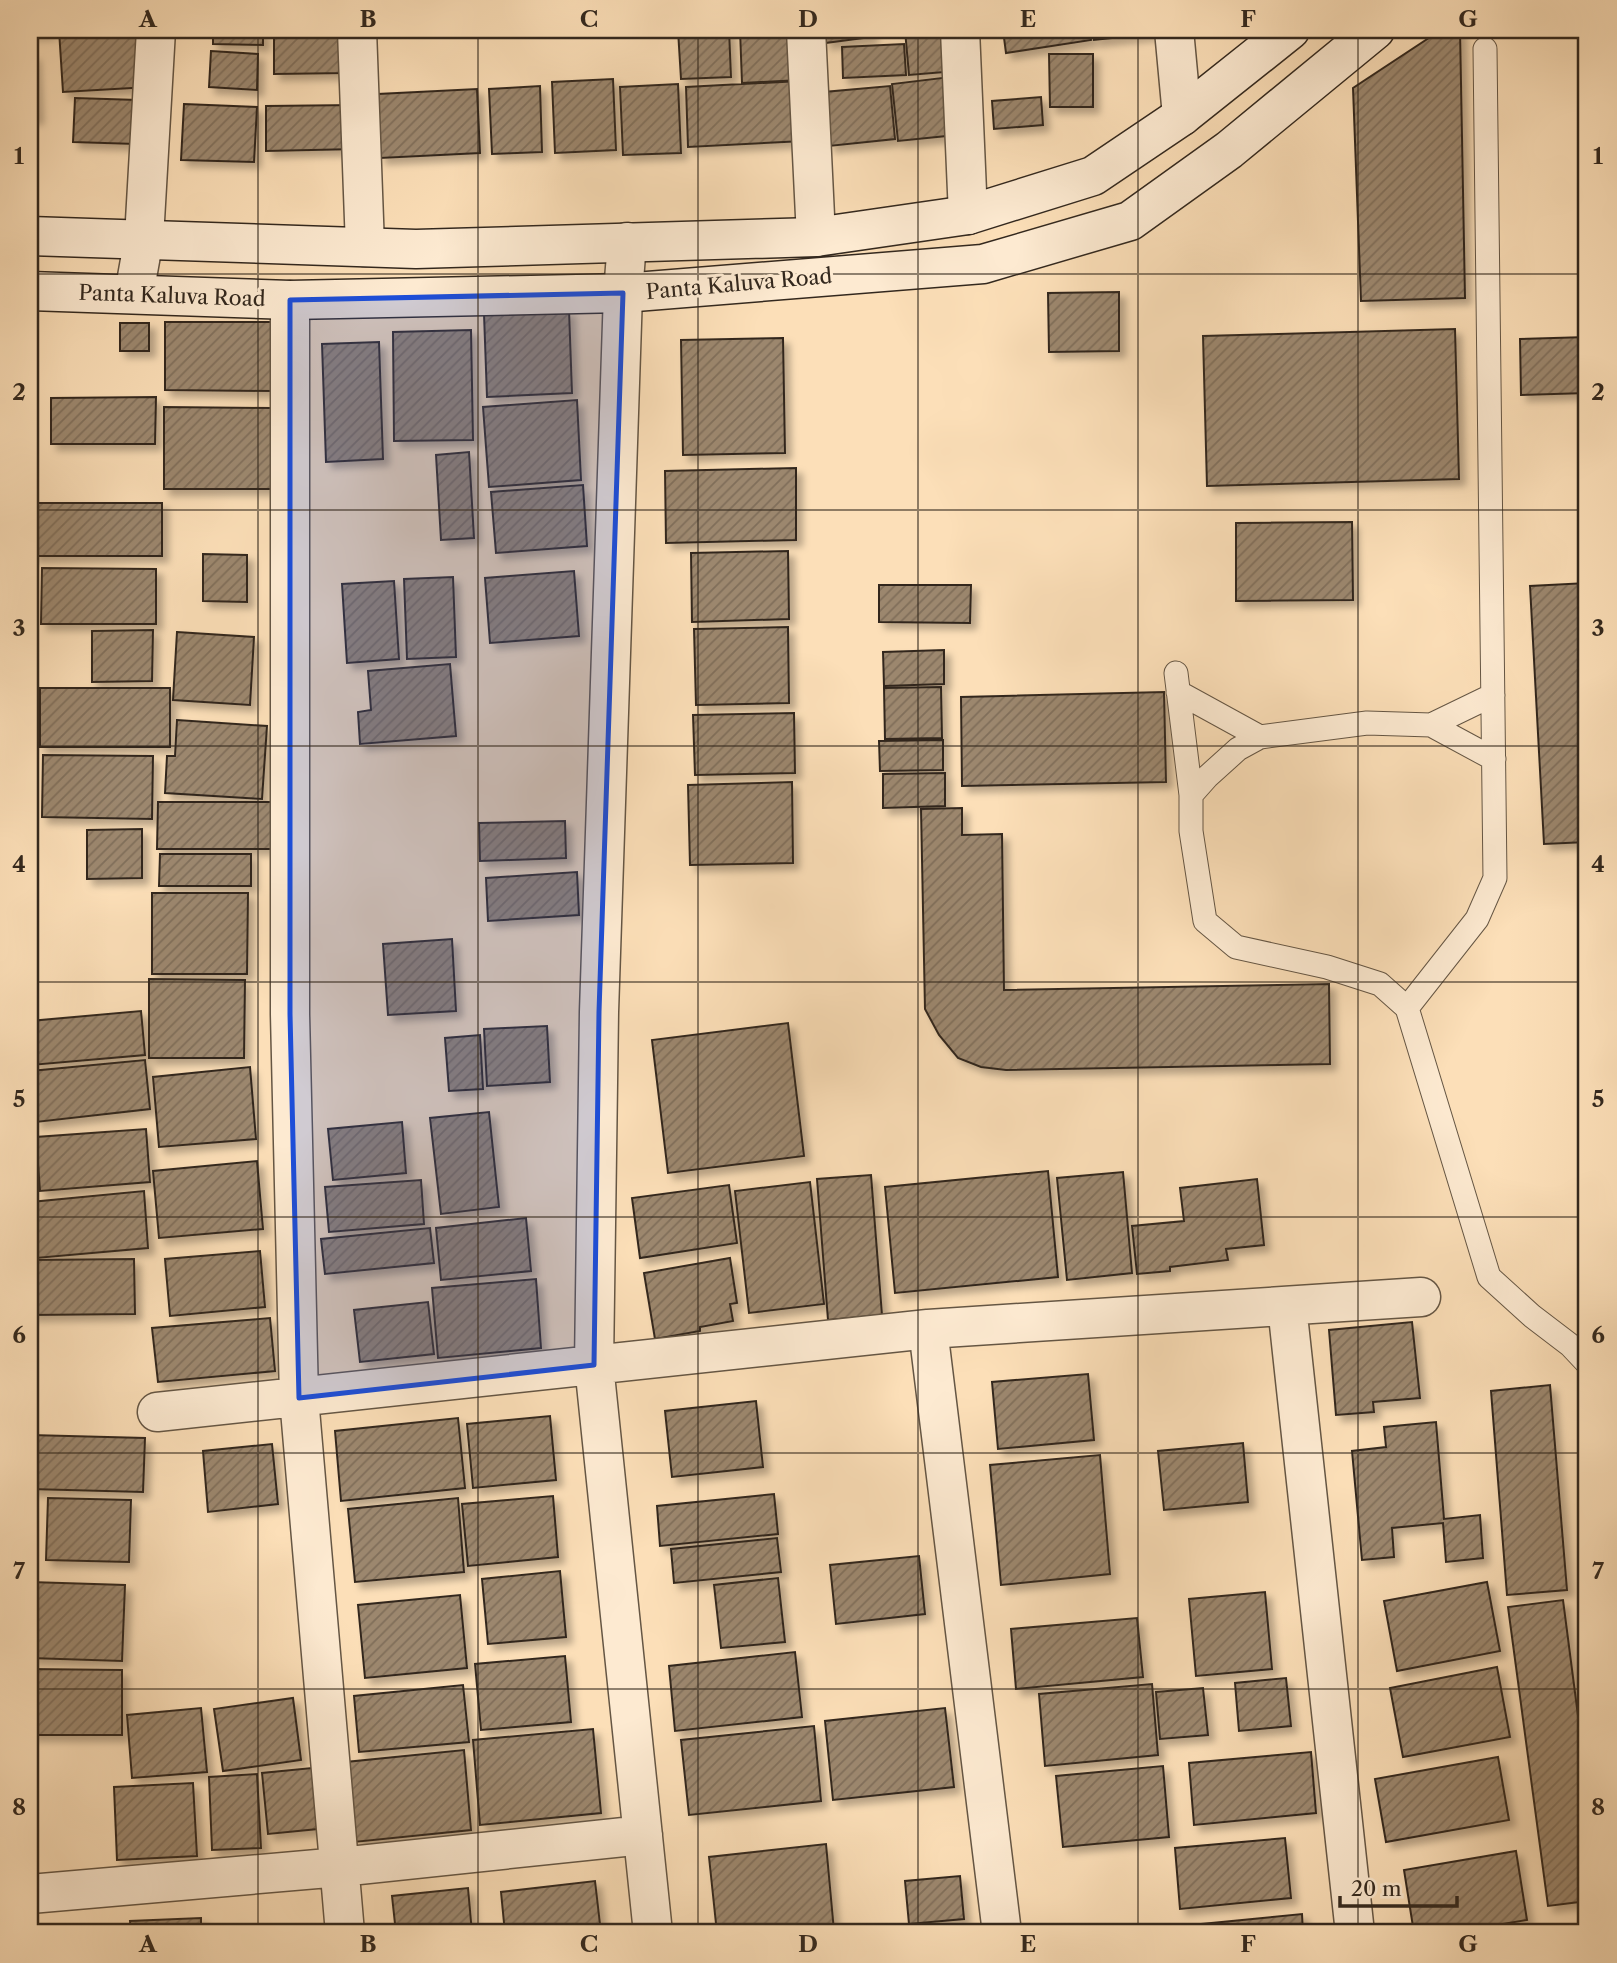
<svg xmlns="http://www.w3.org/2000/svg" width="1617" height="1963" viewBox="0 0 1617 1963" font-family="'Libre Caslon Text',serif">
	<style>
		.building { fill: url(#building-hatch); stroke: #33281e; stroke-width: 2; filter: url(#shadow) }
		.lines { fill: none; stroke-linecap: round; stroke-linejoin: round }
		.lane-casing { stroke: #655644; stroke-width: 25 }
		.street-casing { stroke: #655644; stroke-width: 41 }
		.secondary-casing { stroke: #33281e; stroke-width: 41 }
		.lane { stroke: #fdead1; stroke-width: 23 }
		.street { stroke: #fdead1; stroke-width: 38 }
		.secondary { stroke: #fdead1; stroke-width: 38 }
		.marked { fill: #1d4ed8; fill-opacity: 0.2; stroke: #1d4ed8; stroke-width: 5; stroke-linejoin: round }
		.grid { fill: none; stroke: #33281e; stroke-width: 2; stroke-opacity: 0.55 }
		.labels { text-anchor: middle; stroke-width: 6; stroke-linejoin: round; paint-order: stroke }
		.street-label { font-size: 21px; fill: #33281e; stroke: #fdead1 }
		.neatline { fill: none; stroke: #33281e; stroke-width: 2.5 }
		.grid-label { font-size: 23px; text-anchor: middle; font-weight: bold; fill: #33281e }
	</style>
	<defs>
		<pattern id="building-hatch" width="6" height="6" patternUnits="userSpaceOnUse" patternTransform="scale(1.75)"><rect width="6" height="6" fill="#9c876e"/><path d="M-1 1l2-2M0 6l6-6M5 7l2-2" fill="none" stroke="#806e5a"/></pattern>
		<filter id="shadow"><feDropShadow dx="6" dy="6" stdDeviation="3.5" flood-color="#0004"/></filter>
	</defs>
	<rect width="100%" height="100%" fill="#fcdfb8"/>
	<filter id="stains"><feTurbulence type="fractalNoise" baseFrequency=".00286" numOctaves="4"/><feColorMatrix values="0 0 0 0 .2 0 0 0 0 .09 0 0 0 0 .02 0 0 0 .5 -.17"/></filter>
	<radialGradient id="worn" r=".72"><stop offset=".6" stop-color="#630" stop-opacity="0"/><stop offset="1" stop-color="#630" stop-opacity=".3"/></radialGradient>
	<path class="building" d="M 30,30 L 50,30 L 50,33 L 30,34 Z
		M 59,30 L 146,30 L 149,87 L 63,92 Z
		M 213,30 L 263,30 L 263,45 L 213,44 Z
		M 274,30 L 346,30 L 347,73 L 274,74 Z
		M 678,30 L 729,30 L 731,77 L 681,79 Z
		M 740,30 L 797,30 L 800,80 L 742,83 Z
		M 824,30 L 871,30 L 872,37 L 825,43 Z
		M 905,30 L 965,30 L 968,70 L 909,75 Z
		M 1003,30 L 1089,30 L 1091,40 L 1006,53 Z
		M 1093,30 L 1159,30 L 1159,33 L 1094,40 Z
		M 1441,30 L 1460,30 L 1465,298 L 1361,301 L 1353,88 Z
		M 904,44 L 906,75 L 843,78 L 842,47 Z
		M 211,51 L 258,54 L 257,90 L 209,87 Z
		M 1049,54 L 1093,54 L 1093,107 L 1050,107 Z
		M 30,55 L 34,55 L 37,118 L 30,118 Z
		M 950,77 L 956,135 L 898,141 L 892,84 Z
		M 613,79 L 616,150 L 555,153 L 552,82 Z
		M 801,81 L 803,141 L 688,147 L 686,87 Z
		M 678,84 L 681,153 L 623,155 L 620,87 Z
		M 540,86 L 542,152 L 492,154 L 489,89 Z
		M 890,86 L 895,139 L 829,146 L 824,92 Z
		M 477,89 L 480,153 L 380,158 L 378,94 Z
		M 1041,97 L 1043,125 L 994,129 L 992,101 Z
		M 75,98 L 138,100 L 136,144 L 73,142 Z
		M 184,104 L 257,107 L 254,162 L 181,160 Z
		M 356,105 L 357,149 L 266,151 L 266,106 Z
		M 1119,292 L 1119,351 L 1049,352 L 1048,293 Z
		M 569,310 L 572,393 L 487,397 L 484,314 Z
		M 165,322 L 275,322 L 275,391 L 165,390 Z
		M 120,323 L 149,323 L 149,351 L 120,351 Z
		M 1455,329 L 1459,479 L 1207,486 L 1203,336 Z
		M 471,330 L 473,440 L 394,441 L 393,332 Z
		M 1587,337 L 1587,393 L 1521,395 L 1520,339 Z
		M 783,338 L 785,453 L 683,455 L 681,340 Z
		M 379,342 L 383,459 L 326,462 L 322,344 Z
		M 156,397 L 155,444 L 51,444 L 51,398 Z
		M 577,400 L 581,480 L 489,487 L 483,407 Z
		M 164,407 L 272,408 L 272,489 L 164,489 Z
		M 469,452 L 474,538 L 441,540 L 436,455 Z
		M 796,468 L 796,540 L 666,543 L 665,471 Z
		M 583,485 L 587,546 L 496,553 L 491,492 Z
		M 32,503 L 162,503 L 162,556 L 32,556 Z
		M 1352,522 L 1353,600 L 1236,601 L 1236,523 Z
		M 788,551 L 789,619 L 692,622 L 691,553 Z
		M 203,554 L 247,555 L 247,602 L 203,601 Z
		M 42,568 L 156,569 L 156,624 L 41,624 Z
		M 574,571 L 579,636 L 490,643 L 485,578 Z
		M 453,577 L 456,657 L 407,659 L 404,579 Z
		M 394,581 L 399,659 L 347,663 L 342,584 Z
		M 1587,583 L 1587,842 L 1544,844 L 1530,586 Z
		M 879,585 L 971,585 L 970,623 L 879,622 Z
		M 788,627 L 789,703 L 696,705 L 694,629 Z
		M 153,630 L 152,681 L 92,682 L 92,631 Z
		M 177,632 L 254,637 L 250,705 L 173,700 Z
		M 944,650 L 944,684 L 884,686 L 883,652 Z
		M 450,664 L 456,736 L 360,744 L 358,712 L 371,710 L 368,671 Z
		M 941,687 L 942,738 L 885,739 L 884,688 Z
		M 40,688 L 170,688 L 170,747 L 40,747 Z
		M 1164,692 L 1166,782 L 962,786 L 961,697 Z
		M 794,713 L 795,773 L 695,775 L 693,715 Z
		M 177,720 L 267,726 L 262,799 L 165,793 L 167,756 L 175,756 Z
		M 943,740 L 943,770 L 880,771 L 879,741 Z
		M 43,755 L 153,756 L 152,819 L 42,817 Z
		M 945,773 L 945,806 L 883,808 L 883,774 Z
		M 792,782 L 793,863 L 690,865 L 688,785 Z
		M 158,802 L 276,802 L 276,849 L 157,849 Z
		M 962,808 L 962,835 L 1002,834 L 1004,990 L 1329,984 L 1330,1064 L 1006,1070 L 981,1067 L 958,1058 L 939,1035 L 925,1009 L 921,809 Z
		M 565,821 L 566,858 L 480,861 L 479,823 Z
		M 142,829 L 142,878 L 87,879 L 87,830 Z
		M 160,854 L 251,854 L 251,886 L 159,886 Z
		M 577,872 L 579,915 L 488,921 L 486,878 Z
		M 152,893 L 248,893 L 247,974 L 152,974 Z
		M 452,939 L 456,1011 L 388,1015 L 383,944 Z
		M 149,979 L 245,980 L 244,1058 L 149,1058 Z
		M 141,1011 L 145,1055 L 31,1065 L 30,1021 Z
		M 788,1023 L 804,1156 L 668,1173 L 652,1040 Z
		M 547,1026 L 550,1082 L 487,1086 L 484,1029 Z
		M 480,1035 L 483,1089 L 449,1091 L 445,1038 Z
		M 145,1060 L 150,1109 L 36,1122 L 31,1071 Z
		M 250,1067 L 256,1139 L 159,1147 L 153,1077 Z
		M 489,1112 L 499,1207 L 441,1214 L 430,1118 Z
		M 402,1122 L 406,1173 L 333,1180 L 328,1129 Z
		M 146,1129 L 150,1182 L 40,1191 L 36,1137 Z
		M 257,1161 L 263,1229 L 159,1238 L 153,1171 Z
		M 1048,1171 L 1058,1277 L 895,1293 L 885,1187 Z
		M 1123,1172 L 1132,1273 L 1067,1280 L 1057,1178 Z
		M 871,1175 L 882,1315 L 828,1320 L 817,1179 Z
		M 1257,1179 L 1264,1245 L 1226,1249 L 1228,1260 L 1170,1267 L 1170,1271 L 1137,1274 L 1132,1226 L 1184,1221 L 1180,1188 Z
		M 421,1180 L 424,1224 L 329,1232 L 325,1187 Z
		M 810,1182 L 824,1304 L 749,1313 L 735,1191 Z
		M 729,1185 L 737,1243 L 640,1258 L 632,1198 Z
		M 144,1191 L 148,1248 L 36,1258 L 31,1202 Z
		M 526,1218 L 531,1271 L 441,1280 L 436,1228 Z
		M 430,1228 L 434,1263 L 325,1274 L 321,1239 Z
		M 260,1251 L 265,1307 L 170,1316 L 165,1259 Z
		M 730,1258 L 737,1303 L 730,1304 L 733,1321 L 700,1327 L 700,1331 L 655,1339 L 644,1273 Z
		M 134,1259 L 135,1314 L 30,1315 L 30,1260 Z
		M 536,1279 L 541,1348 L 438,1358 L 432,1288 Z
		M 428,1302 L 434,1354 L 360,1362 L 354,1310 Z
		M 270,1318 L 275,1371 L 158,1382 L 152,1328 Z
		M 1412,1322 L 1420,1398 L 1373,1402 L 1374,1412 L 1336,1415 L 1329,1330 Z
		M 1088,1374 L 1094,1440 L 998,1449 L 992,1382 Z
		M 1550,1385 L 1567,1590 L 1507,1595 L 1491,1391 Z
		M 756,1401 L 763,1467 L 672,1477 L 665,1411 Z
		M 550,1416 L 556,1480 L 473,1488 L 467,1424 Z
		M 458,1418 L 465,1488 L 341,1501 L 335,1431 Z
		M 1436,1422 L 1444,1519 L 1480,1515 L 1483,1558 L 1446,1562 L 1443,1523 L 1392,1528 L 1394,1557 L 1362,1560 L 1352,1451 L 1386,1447 L 1384,1427 Z
		M 30,1435 L 145,1438 L 143,1492 L 30,1489 Z
		M 1243,1443 L 1248,1502 L 1164,1510 L 1158,1451 Z
		M 272,1444 L 278,1504 L 208,1512 L 203,1451 Z
		M 1100,1455 L 1110,1574 L 1001,1585 L 990,1465 Z
		M 774,1494 L 778,1534 L 660,1546 L 657,1506 Z
		M 553,1496 L 558,1557 L 468,1566 L 462,1504 Z
		M 48,1498 L 131,1500 L 129,1562 L 46,1560 Z
		M 458,1498 L 464,1572 L 355,1582 L 348,1509 Z
		M 777,1538 L 781,1572 L 674,1583 L 671,1549 Z
		M 919,1556 L 925,1614 L 836,1624 L 830,1565 Z
		M 560,1571 L 566,1637 L 488,1644 L 482,1579 Z
		M 778,1578 L 785,1642 L 721,1648 L 714,1585 Z
		M 30,1582 L 125,1585 L 122,1661 L 30,1658 Z
		M 1487,1582 L 1500,1651 L 1397,1671 L 1384,1601 Z
		M 1265,1592 L 1272,1669 L 1196,1676 L 1189,1599 Z
		M 460,1595 L 467,1668 L 365,1678 L 358,1605 Z
		M 1563,1600 L 1587,1785 L 1587,1901 L 1548,1906 L 1508,1607 Z
		M 1137,1618 L 1143,1677 L 1016,1689 L 1011,1629 Z
		M 795,1652 L 802,1717 L 675,1731 L 669,1666 Z
		M 565,1656 L 571,1722 L 481,1730 L 475,1664 Z
		M 1497,1667 L 1510,1737 L 1403,1757 L 1390,1688 Z
		M 30,1669 L 122,1670 L 122,1735 L 30,1735 Z
		M 1286,1678 L 1291,1726 L 1239,1731 L 1235,1683 Z
		M 1152,1684 L 1158,1755 L 1045,1766 L 1039,1694 Z
		M 463,1685 L 469,1742 L 359,1752 L 354,1696 Z
		M 1203,1688 L 1208,1735 L 1160,1739 L 1156,1692 Z
		M 293,1698 L 301,1760 L 223,1771 L 214,1709 Z
		M 201,1708 L 207,1772 L 132,1778 L 127,1715 Z
		M 945,1708 L 954,1787 L 833,1800 L 825,1721 Z
		M 814,1726 L 821,1801 L 689,1815 L 681,1740 Z
		M 593,1729 L 601,1813 L 480,1825 L 473,1740 Z
		M 464,1750 L 471,1830 L 354,1842 L 346,1762 Z
		M 1311,1752 L 1316,1813 L 1194,1825 L 1189,1763 Z
		M 1498,1757 L 1509,1820 L 1386,1842 L 1375,1779 Z
		M 1163,1766 L 1169,1837 L 1063,1847 L 1056,1776 Z
		M 322,1767 L 328,1828 L 268,1834 L 262,1773 Z
		M 257,1774 L 261,1848 L 212,1850 L 209,1777 Z
		M 193,1783 L 197,1856 L 117,1860 L 114,1787 Z
		M 1285,1838 L 1291,1898 L 1180,1909 L 1175,1848 Z
		M 826,1844 L 834,1931 L 717,1933 L 709,1857 Z
		M 1516,1851 L 1527,1920 L 1448,1933 L 1414,1933 L 1404,1870 Z
		M 960,1876 L 964,1919 L 909,1924 L 905,1881 Z
		M 595,1881 L 601,1933 L 505,1933 L 501,1892 Z
		M 468,1888 L 472,1933 L 396,1933 L 392,1896 Z
		M 1302,1914 L 1303,1933 L 1203,1933 L 1202,1924 Z
		M 201,1918 L 201,1933 L 131,1933 L 130,1921 Z
		M 309,1925 L 309,1933 L 243,1933 L 243,1927 Z"/>
	<g class="lines">
		<g class="lane-casing">
			<path id="lane" d="M 1485,49 L 1495,878 L 1477,919 L 1407,1008 L 1489,1277 L 1532,1316 L 1570,1345 L 1587,1363
				M 1176,673 L 1191,795
				M 1178,692 L 1260,737
				M 1431,725 L 1493,695
				M 1407,1008 L 1380,984 L 1327,967 L 1236,947 L 1205,921 L 1191,831 L 1191,795 L 1207,777 L 1238,749 L 1260,737 L 1367,723 L 1431,725 L 1494,759"/>
		</g>
		<g class="street-casing">
			<path id="street" d="M 357,30 L 365,247
				M 806,30 L 816,237
				M 960,30 L 968,215
				M 1174,30 L 1182,116
				M 627,242 L 623,293 L 599,1012 L 594,1365 L 653,1933
				M 134,294 L 144,238 L 156,30
				M 290,300 L 290,1014 L 299,1398 L 345,1933
				M 1287,1306 L 1355,1933
				M 928,1329 L 1002,1933
				M 157,1412 L 928,1329 L 1421,1297
				M 30,1894 L 340,1867 L 643,1835"/>
		</g>
		<g class="secondary-casing">
			<path id="secondary" d="M 30,236 L 416,249 L 816,237 L 968,215 L 1093,176 L 1182,116 L 1290,30
				M 30,291 L 290,300 L 623,293 L 983,264 L 1130,221 L 1229,150 L 1375,30"/>
		</g>
		<use href="#lane" class="lane"/>
		<use href="#street" class="street"/>
		<use href="#secondary" class="secondary"/>
	</g>
	<path class="marked" d="M 623,293 L 599,1012 L 594,1365 L 299,1398 L 290,1014 L 290,300 Z"/>
	<path class="grid" d="M 258,30 L 258,1933M 478,30 L 478,1933M 698,30 L 698,1933M 918,30 L 918,1933M 1138,30 L 1138,1933M 1358,30 L 1358,1933M 30,274 L 1587,274M 30,510 L 1587,510M 30,746 L 1587,746M 30,982 L 1587,982M 30,1217 L 1587,1217M 30,1453 L 1587,1453M 30,1689 L 1587,1689"/>
	<g class="labels">
		<g class="street-label">
			<text transform="translate(739 284) rotate(-5)" y="7">Panta Kaluva Road</text>
			<text transform="translate(172 296) rotate(2)" y="7">Panta Kaluva Road</text>
		</g>
	</g>
	<rect width="1617" height="1963" fill="none" stroke="#fcdfb8" stroke-width="77"/>
	<path d="M1340 1896v10h117v-10" fill="none" stroke="#33281e" stroke-width="3.5"/>
	<text x="1351" y="1896" font-size="21" fill="#33281e" stroke="#fdead1" stroke-width="5" paint-order="stroke">20 m</text>
	<rect x="38" y="38" width="1540" height="1886" class="neatline"/>
	<g class="grid-label">
		<text x="148" y="27">A</text>
		<text x="368" y="27">B</text>
		<text x="589" y="27">C</text>
		<text x="808" y="27">D</text>
		<text x="1028" y="27">E</text>
		<text x="1248" y="27">F</text>
		<text x="1468" y="27">G</text>
		<text x="19" y="164">1</text>
		<text x="1598" y="164">1</text>
		<text x="19" y="400">2</text>
		<text x="1598" y="400">2</text>
		<text x="19" y="636">3</text>
		<text x="1598" y="636">3</text>
		<text x="19" y="872">4</text>
		<text x="1598" y="872">4</text>
		<text x="19" y="1107">5</text>
		<text x="1598" y="1107">5</text>
		<text x="19" y="1343">6</text>
		<text x="1598" y="1343">6</text>
		<text x="19" y="1579">7</text>
		<text x="1598" y="1579">7</text>
		<text x="19" y="1815">8</text>
		<text x="1598" y="1815">8</text>
		<text x="148" y="1952">A</text>
		<text x="368" y="1952">B</text>
		<text x="589" y="1952">C</text>
		<text x="808" y="1952">D</text>
		<text x="1028" y="1952">E</text>
		<text x="1248" y="1952">F</text>
		<text x="1468" y="1952">G</text>
	</g>
	<rect width="100%" height="100%" filter="url(#stains)"/>
	<rect width="100%" height="100%" fill="url(#worn)"/>
</svg>
